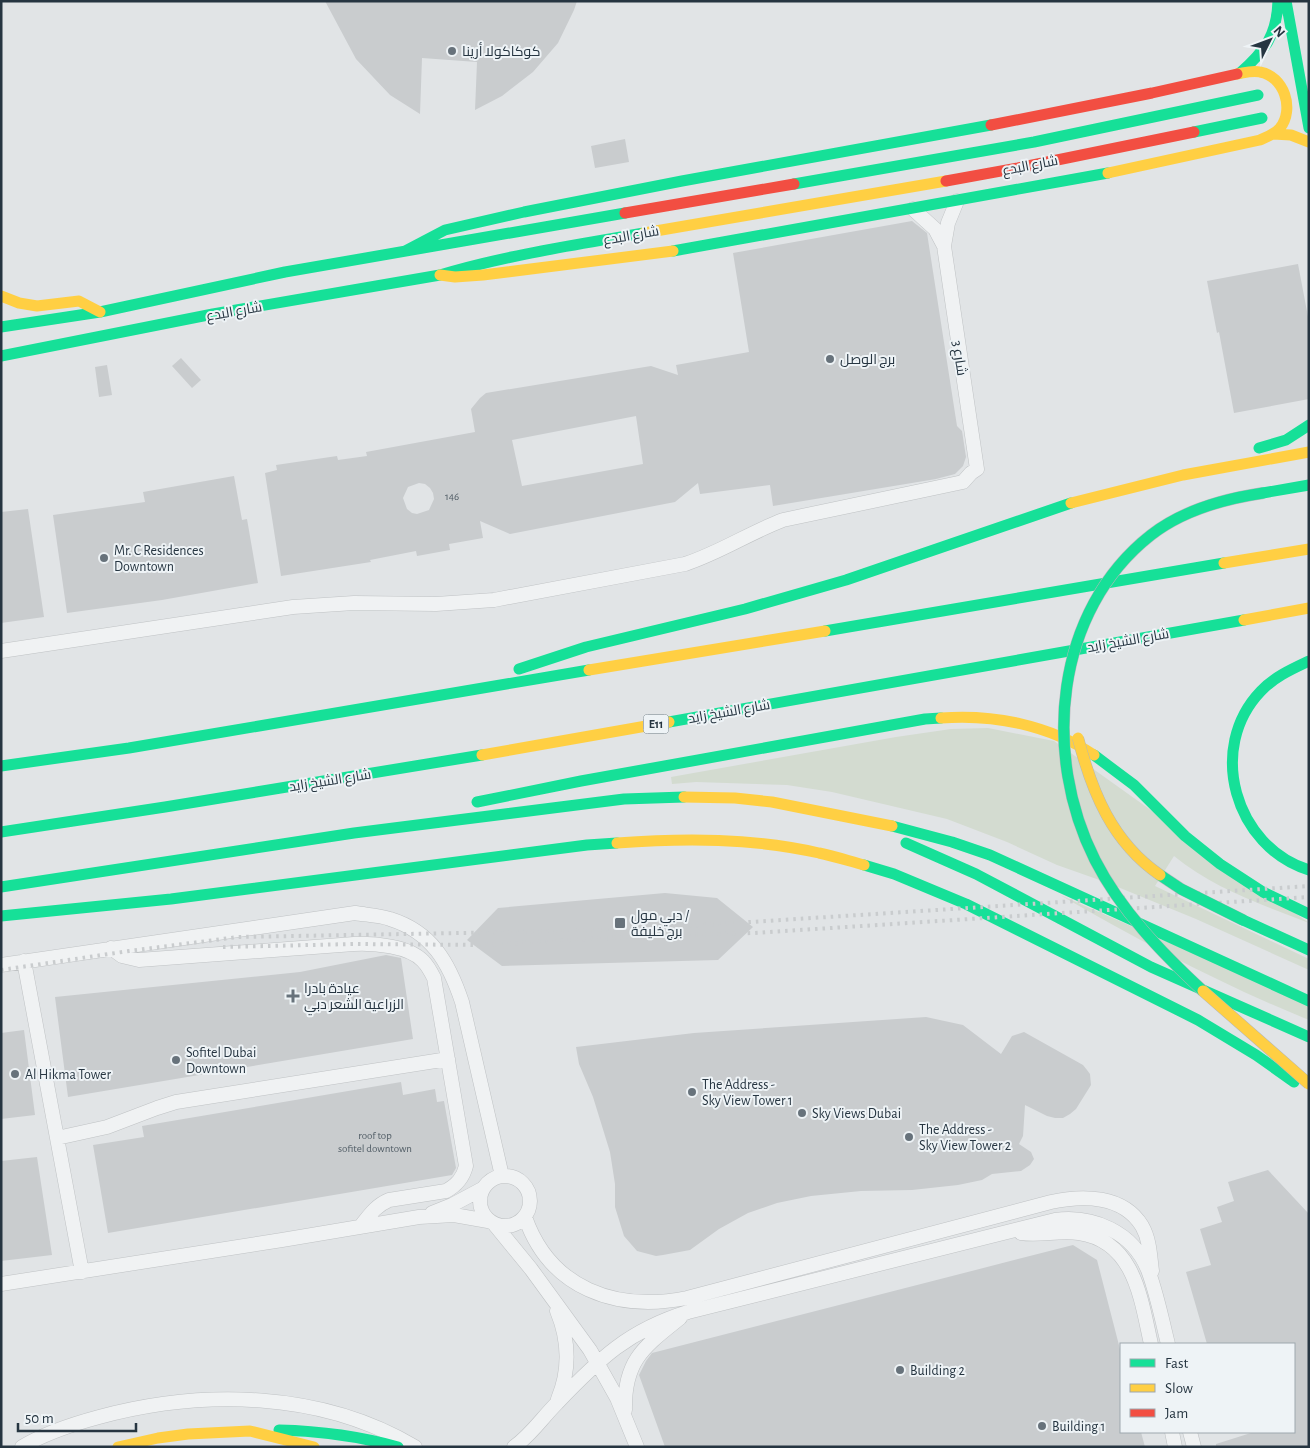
<svg xmlns="http://www.w3.org/2000/svg" width="1310" height="1448" viewBox="0 0 1310 1448" font-family="'Alegreya Sans',Cairo,sans-serif">
	<style>
		.green { fill: #d3dbd0 }
		.building { fill: #c9ccce; fill-rule: evenodd }
		.lines { fill: none; stroke-linecap: round; stroke-linejoin: round }
		.street-casing { stroke: #bfc2c4; stroke-width: 15 }
		.street { stroke: #f0f2f3; stroke-width: 14 }
		.fast { stroke: #16e098; stroke-width: 11 }
		.slow { stroke: #ffcf43; stroke-width: 11 }
		.jam { stroke: #f24e42; stroke-width: 11 }
		.rail { stroke: #c9ccce; stroke-width: 4; stroke-dasharray: 2.5 5; stroke-linecap: butt }
		.fast-bridge-casing { stroke: #b3b7bb; stroke-width: 12; stroke-linecap: butt }
		.slow-bridge-casing { stroke: #b3b7bb; stroke-width: 12; stroke-linecap: butt }
		.fast-bridge { stroke: #16e098; stroke-width: 11 }
		.slow-bridge { stroke: #ffcf43; stroke-width: 11 }
		.poi-dot { fill: #67727b; stroke: #eef3f6; stroke-width: 2 }
		.labels { text-anchor: middle; stroke-width: 4; stroke-linejoin: round; paint-order: stroke }
		.number-label { font-size: 11px; fill: #505c65 }
		.shield { fill: #eef3f6; stroke: #626e77; stroke-width: 1 }
		.shield-label { font-size: 12px; font-weight: bold; fill: #263541 }
		.poi-label { font-size: 14px; fill: #263541; stroke: #eef3f6; text-anchor: start }
		.street-label { font-size: 14px; fill: #263541; stroke: #eef3f6 }
	</style>
	<rect width="100%" height="100%" fill="#e1e4e6"/>
	<path class="green" d="M 988,728 L 1054,741 L 1309,923 C 1262,905 1213,888 1174,856 L 1155,886 L 1309,959 L 1309,970 L 1196,919 L 1108,883 L 1057,865 L 1007,842 L 947,819 L 832,792 L 787,785 L 696,782 L 672,784 L 671,777 L 896,737 L 951,729 Z
		M 1060,895 L 1309,1004 L 1309,1020 C 1222,985 1140,941 1060,895 Z"/>
	<path class="building" d="M 325,1 L 577,1 L 574,10 L 558,43 L 533,72 L 502,96 L 475,110 L 477,62 L 422,58 L 420,114 L 390,95 L 356,59 Z
		M 625,139 L 629,162 L 595,168 L 591,146 Z
		M 912,221 L 927,233 L 957,426 L 962,431 L 966,457 L 963,466 L 955,474 L 936,479 L 773,506 L 770,485 L 700,494 L 698,483 L 675,502 L 510,534 L 480,521 L 483,538 L 449,544 L 450,550 L 417,556 L 416,551 L 370,560 L 371,562 L 281,576 L 265,473 L 277,470 L 276,465 L 337,456 L 338,460 L 367,456 L 366,452 L 475,432 L 471,409 L 480,398 L 486,393 L 651,366 L 678,375 L 676,365 L 749,352 L 733,253 ZM 636,416 L 643,464 L 522,486 L 512,440 ZM 419,483 L 425,484 L 430,488 L 433,493 L 434,499 L 429,510 L 417,514 L 412,513 L 407,509 L 403,498 L 408,487 Z
		M 1298,264 L 1309,322 L 1309,399 L 1234,413 L 1219,332 L 1217,333 L 1207,281 Z
		M 181,358 L 201,380 L 192,388 L 172,366 Z
		M 107,365 L 112,395 L 99,397 L 95,367 Z
		M 234,476 L 242,520 L 247,519 L 258,583 L 162,600 L 67,613 L 53,515 L 145,502 L 143,492 Z
		M 28,509 L 44,617 L 1,623 L 1,512 Z
		M 665,893 L 717,898 L 753,927 L 718,960 L 502,966 L 467,940 L 498,908 Z
		M 386,955 L 401,958 L 413,1039 L 68,1097 L 55,997 L 300,972 Z
		M 926,1017 L 963,1025 L 1001,1054 L 1012,1036 L 1024,1032 L 1083,1065 L 1087,1070 L 1090,1074 L 1091,1085 L 1076,1109 L 1070,1114 L 1063,1118 L 1055,1118 L 1047,1116 L 1025,1105 L 1023,1136 L 1019,1144 L 1031,1152 L 1034,1159 L 1030,1165 L 1021,1171 L 992,1174 L 982,1180 L 958,1185 L 912,1190 L 861,1191 L 811,1196 L 777,1203 L 748,1213 L 719,1229 L 690,1250 L 663,1255 L 656,1256 L 637,1251 L 624,1236 L 615,1207 L 615,1184 L 610,1152 L 593,1097 L 579,1064 L 576,1047 L 694,1033 Z
		M 24,1030 L 35,1115 L 1,1119 L 1,1033 Z
		M 401,1082 L 403,1095 L 435,1089 L 437,1102 L 444,1101 L 456,1168 L 452,1175 L 108,1233 L 93,1145 L 144,1137 L 142,1126 Z
		M 37,1157 L 52,1255 L 1,1261 L 1,1161 Z
		M 1268,1170 L 1309,1214 L 1309,1447 L 1216,1447 L 1216,1444 L 1254,1432 L 1294,1432 L 1294,1344 L 1207,1344 L 1186,1272 L 1211,1265 L 1200,1229 L 1222,1222 L 1217,1207 L 1234,1201 L 1228,1182 Z
		M 1073,1245 L 1097,1260 L 1121,1353 L 1121,1432 L 1141,1432 L 1145,1447 L 665,1447 L 639,1375 L 646,1361 L 652,1353 Z"/>
	<g class="lines">
		<g class="street-casing">
			<path id="street" d="M 913,209 L 935,229 L 944,246
				M 1,651 L 293,607 L 354,603 L 436,604 L 494,600 L 685,564 C 719,553 749,533 783,520 L 963,482 L 971,473 L 977,469 L 944,246 L 948,223 L 957,201
				M 111,948 L 122,956 L 139,960 L 354,944 C 374,943 409,946 423,961 C 428,966 431,972 434,978 L 466,1166 C 463,1178 457,1185 446,1191 L 389,1200 C 375,1206 369,1216 360,1227
				M 24,961 L 82,1272
				M 1,965 L 355,913 C 366,915 379,915 390,919 C 432,932 449,963 462,1002 L 502,1176
				M 57,1138 L 107,1127 L 157,1108 L 176,1102 L 448,1059
				M480 1201a25 25 0 1 1 50 0a25 25 0 1 1-50 0Z
				M 432,1213 L 452,1205 L 482,1189
				M 525,1217 C 550,1289 616,1312 687,1298 L 1051,1202 C 1083,1195 1123,1195 1142,1226 C 1150,1240 1150,1256 1152,1271
				M 495,1225 L 531,1269 L 590,1350 L 617,1398 L 637,1447
				M 1021,1233 C 1040,1236 1059,1230 1079,1233 C 1135,1241 1141,1300 1151,1344
				M 1,1284 L 282,1240 L 419,1217 L 454,1215 L 488,1221
				M 557,1311 C 569,1340 570,1370 558,1399
				M 625,1410 C 624,1360 644,1347 680,1318
				M 1172,1432 L 1175,1447
				M 1190,1432 L 1194,1447
				M 22,1447 C 45,1433 73,1424 99,1417 C 203,1389 321,1391 415,1447
				M 514,1447 C 531,1435 542,1418 557,1403 C 599,1359 629,1330 688,1312 L 1055,1220 C 1093,1215 1133,1232 1148,1270 C 1157,1294 1162,1320 1168,1344"/>
		</g>
		<use href="#street" class="street"/>
		<path class="fast" d="M 1286,1 L 1309,128
			M 1240,73 C 1265,51 1277,35 1278,1
			M 1194,132 L 1262,118
			M 794,184 L 1034,142 L 1258,95
			M 405,251 L 445,230 L 524,212 L 682,181 L 991,125
			M 673,251 L 1108,173
			M 1,327 L 100,312 L 285,272 L 625,213
			M 1,356 L 213,314 L 440,275 C 507,255 575,245 644,233
			M 1259,448 L 1286,440 L 1309,425
			M 1263,493 L 1309,485
			M 825,631 L 1224,563
			M 1309,661 C 1292,669 1274,677 1261,691 C 1206,748 1235,847 1309,870
			M 519,669 L 586,647 L 745,609 L 846,580 L 1071,503
			M 669,722 L 1244,620
			M 1094,755 L 1134,785 L 1185,836 L 1220,864 L 1263,892 L 1309,914
			M 1,766 L 129,748 L 589,670
			M 477,802 L 581,781 L 925,719 L 941,718
			M 892,826 L 952,842 L 990,855 L 1309,1001
			M 1,832 L 165,807 L 482,755
			M 906,843 L 976,874 L 1151,967 L 1309,1037
			M 864,865 L 894,874 L 966,904 L 1198,1020 L 1256,1055 L 1294,1082
			M 1,887 L 354,833 L 624,799 L 684,797
			M 1,916 L 171,899 L 587,845 L 617,843
			M 1243,920 L 1309,950
			M 279,1430 C 320,1431 359,1436 398,1447"/>
		<path class="slow" d="M 1273,134 L 1291,135 L 1309,142
			M 1108,173 L 1260,140 C 1267,137 1275,134 1280,128 C 1295,109 1284,76 1260,72 C 1252,70 1244,73 1237,74
			M 644,233 L 946,181
			M 440,275 L 455,277 L 483,275 L 673,251
			M 1,296 L 19,303 L 37,306 L 79,301 L 100,312
			M 1071,503 L 1183,475 L 1309,452
			M 1224,563 L 1309,549
			M 1244,620 L 1309,608
			M 589,670 L 825,631
			M 941,718 C 994,714 1049,725 1094,755
			M 482,755 L 669,722
			M 684,797 L 735,798 L 772,802 L 892,826
			M 617,843 C 685,838 753,838 819,853 C 834,856 849,861 864,865
			M 118,1447 L 158,1438 L 188,1434 L 250,1431 L 314,1447"/>
		<path class="jam" d="M 991,125 L 1152,93 L 1237,74
			M 946,181 L 1018,168 L 1194,132
			M 625,213 L 794,184"/>
		<path class="rail" d="M 223,947 L 354,944 L 483,945 L 626,937 L 754,933 L 1309,897
			M 1,970 L 129,951 L 238,937 L 626,930 L 1309,886"/>
		<g class="fast-bridge-casing">
			<path id="fast-bridge" d="M 1160,875 L 1181,889 L 1243,920
				M 1203,991 C 1162,953 1121,911 1095,860 C 1042,755 1054,611 1151,535 C 1183,510 1223,499 1263,493"/>
		</g>
		<g class="slow-bridge-casing">
			<path id="slow-bridge" d="M 1078,738 C 1092,792 1112,842 1160,875
				M 1203,991 L 1309,1084"/>
		</g>
		<use href="#fast-bridge" class="fast-bridge"/>
		<use href="#slow-bridge" class="slow-bridge"/>
	</g>
	<g class="poi-dot">
		<circle cx="452" cy="51" r="5"/>
		<circle cx="830" cy="359" r="5"/>
		<circle cx="104" cy="558" r="5"/>
		<rect x="614" y="917" width="12" height="12" rx="2.5"/>
		<path d="M290.5 988.5h5v5h5v5h-5v5h-5v-5h-5v-5h5z"/>
		<circle cx="176" cy="1060" r="5"/>
		<circle cx="15" cy="1074" r="5"/>
		<circle cx="692" cy="1092" r="5"/>
		<circle cx="802" cy="1113" r="5"/>
		<circle cx="909" cy="1137" r="5"/>
		<circle cx="900" cy="1370" r="5"/>
		<circle cx="1042" cy="1426" r="5"/>
	</g>
	<g class="labels">
		<g class="number-label">
			<text x="452" y="500">146</text>
			<text x="375" y="1139">roof top<tspan x="375" dy="13">sofitel downtown</tspan></text>
		</g>
		<rect class="shield" x="643.5" y="714.5" width="25" height="19" rx="4"/>
		<g class="shield-label">
			<text x="656" y="728">E11</text>
		</g>
		<g class="poi-label">
			<text x="462" y="56">كوكاكولا أرينا</text>
			<text x="840" y="364">برج الوصل</text>
			<text x="114" y="555">Mr. C Residences<tspan x="114" dy="16">Downtown</tspan></text>
			<text x="631" y="920">دبي مول /<tspan x="631" dy="16">برج خليفة</tspan></text>
			<text x="304" y="993">عيادة بادرا<tspan x="304" dy="16">الزراعية الشعر دبي</tspan></text>
			<text x="186" y="1057">Sofitel Dubai<tspan x="186" dy="16">Downtown</tspan></text>
			<text x="25" y="1079">Al Hikma Tower</text>
			<text x="702" y="1089">The Address -<tspan x="702" dy="16">Sky View Tower 1</tspan></text>
			<text x="812" y="1118">Sky Views Dubai</text>
			<text x="919" y="1134">The Address -<tspan x="919" dy="16">Sky View Tower 2</tspan></text>
			<text x="910" y="1375">Building 2</text>
			<text x="1052" y="1431">Building 1</text>
		</g>
		<g class="street-label">
			<text transform="translate(1030 165) rotate(-11)" y="5">شارع البدع</text>
			<text transform="translate(631 235) rotate(-10)" y="5">شارع البدع</text>
			<text transform="translate(234 311) rotate(-10)" y="5">شارع البدع</text>
			<text transform="translate(960 358) rotate(82)" y="5">شارع 3</text>
			<text transform="translate(1128 640) rotate(-10)" y="5">شارع الشيخ زايد</text>
			<text transform="translate(729 711) rotate(-10)" y="5">شارع الشيخ زايد</text>
			<text transform="translate(330 780) rotate(-9)" y="5">شارع الشيخ زايد</text>
		</g>
	</g>
	<rect width="1310" height="1448" fill="none" stroke="#263541" stroke-width="5"/>
	<rect x="1120" y="1343" width="175" height="90" fill="#eef3f6" stroke="#9ea7ae"/>
	<rect x="1130" y="1359" width="25" height="8" fill="#16e098" stroke="#9ea7ae"/>
	<text x="1165" y="1368" font-size="15" fill="#263541">Fast</text>
	<rect x="1130" y="1384" width="25" height="8" fill="#ffcf43" stroke="#9ea7ae"/>
	<text x="1165" y="1393" font-size="15" fill="#263541">Slow</text>
	<rect x="1130" y="1409" width="25" height="8" fill="#f24e42" stroke="#9ea7ae"/>
	<text x="1165" y="1418" font-size="15" fill="#263541">Jam</text>
	<g transform="translate(1270 40) rotate(48)" stroke="#eef3f6" stroke-width="4" paint-order="stroke">
	<path d="M0-4L9 19L0 12L-9 19Z" fill="#263541"/>
	<text y="-8" font-size="14" font-weight="bold" text-anchor="middle" fill="#263541">N</text>
	</g>
	<path d="M18 1423v8h118v-8" fill="none" stroke="#263541" stroke-width="2.5"/>
	<text x="25" y="1423" font-size="15" fill="#263541" stroke="#eef3f6" stroke-width="4" paint-order="stroke">50 m</text>
</svg>
